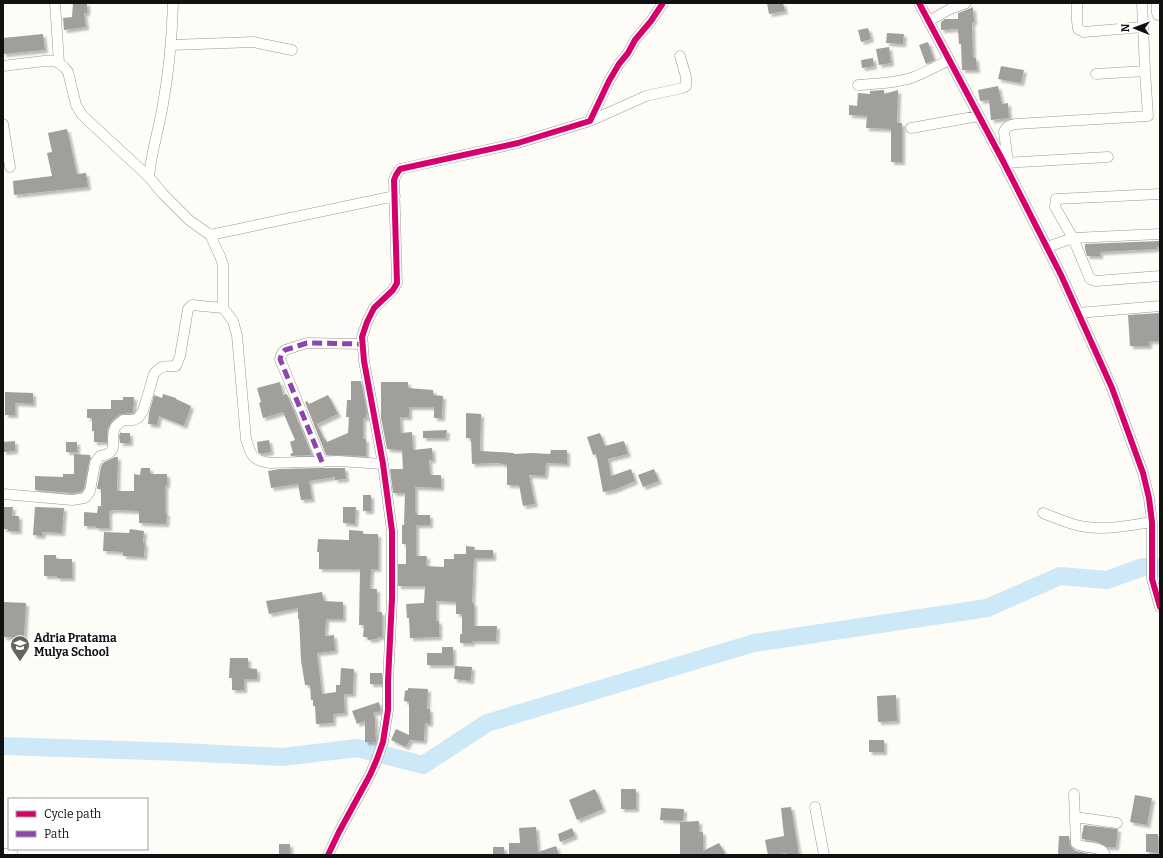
<svg xmlns="http://www.w3.org/2000/svg" width="1163" height="858" viewBox="0 0 1163 858" font-family="Bitter,serif">
	<style>
		.lines { fill: none; stroke-linecap: round; stroke-linejoin: round }
		.river { stroke: #cde8f7; stroke-width: 18 }
		.building { fill: #a19f9c; filter: url(#shadow) }
		.lane-casing { stroke: #979795; stroke-width: 6 }
		.street-casing { stroke: #979795; stroke-width: 11 }
		.lane { stroke: #fffffe; stroke-width: 5 }
		.street { stroke: #fffffe; stroke-width: 10 }
		.quiet { stroke: #8e44ad; stroke-width: 5; stroke-dasharray: 10 5; stroke-linecap: butt }
		.cycleway-casing { stroke: #fff; stroke-width: 8 }
		.cycleway { stroke: #d6006c; stroke-width: 6 }
		.labels { text-anchor: middle; stroke-width: 4; stroke-linejoin: round; paint-order: stroke }
		.poi-label { font-size: 12px; font-weight: bold; fill: #111; stroke: #fff; text-anchor: start }
	</style>
	<defs>
		<filter id="shadow"><feDropShadow dx="3" dy="3" stdDeviation="1" flood-color="#0004"/></filter>
	</defs>
	<rect width="100%" height="100%" fill="#fdfcf7"/>
	<g class="lines">
		<path class="river" d="M 3,746 L 180,752 L 283,757 L 357,748 L 423,765 L 487,723 L 754,643 L 987,608 L 1060,576 L 1107,580 L 1143,567 L 1160,568"/>
	</g>
	<path class="building" d="M 73,3 L 87,3 L 87,13 L 84,13 L 86,27 L 64,30 L 63,18 L 72,17 Z
		M 767,3 L 783,3 L 785,11 L 769,14 Z
		M 973,7 L 974,22 L 972,22 L 973,58 L 976,58 L 977,70 L 962,70 L 961,44 L 959,44 L 958,29 L 941,30 L 941,22 L 945,19 L 958,19 L 958,13 L 971,8 Z
		M 868,28 L 871,39 L 861,42 L 858,30 Z
		M 887,33 L 904,34 L 903,44 L 886,43 Z
		M 43,34 L 45,50 L 3,54 L 3,38 Z
		M 928,42 L 934,60 L 926,64 L 919,45 Z
		M 889,47 L 891,63 L 879,65 L 876,49 Z
		M 873,58 L 874,66 L 862,68 L 861,60 Z
		M 1001,66 L 1024,70 L 1021,83 L 998,79 Z
		M 998,86 L 1002,104 L 1008,103 L 1009,118 L 991,120 L 989,100 L 980,101 L 978,90 Z
		M 883,90 L 884,90 L 884,94 L 898,90 L 897,123 L 902,123 L 902,162 L 891,162 L 891,129 L 866,128 L 867,116 L 849,115 L 849,105 L 857,106 L 858,93 L 870,94 L 870,91 Z
		M 67,129 L 77,174 L 86,173 L 88,187 L 14,195 L 13,181 L 52,176 L 47,153 L 52,152 L 48,133 Z
		M 1160,241 L 1160,247 L 1156,247 L 1156,249 L 1100,252 L 1100,256 L 1087,256 L 1085,249 L 1085,244 Z
		M 1160,313 L 1160,341 L 1149,341 L 1149,346 L 1130,346 L 1128,315 Z
		M 351,381 L 361,381 L 367,412 L 366,418 L 363,418 L 363,439 L 366,439 L 366,456 L 326,455 L 305,402 L 307,401 L 309,404 L 328,395 L 338,414 L 317,424 L 324,439 L 325,439 L 327,442 L 348,433 L 349,417 L 346,417 L 347,400 L 351,400 Z
		M 280,382 L 283,395 L 287,394 L 312,455 L 291,456 L 290,454 L 293,453 L 290,442 L 295,440 L 283,412 L 263,418 L 259,403 L 261,402 L 257,388 Z
		M 381,382 L 408,382 L 408,388 L 433,390 L 433,395 L 443,396 L 442,418 L 434,418 L 434,407 L 409,407 L 409,417 L 400,417 L 401,433 L 412,432 L 413,450 L 432,448 L 433,460 L 429,460 L 430,475 L 441,475 L 441,488 L 415,487 L 415,513 L 417,513 L 417,515 L 430,515 L 430,525 L 416,525 L 416,556 L 427,556 L 426,566 L 444,567 L 444,559 L 454,559 L 454,554 L 466,554 L 466,546 L 475,547 L 474,550 L 493,550 L 493,558 L 474,558 L 472,603 L 474,603 L 474,626 L 497,626 L 496,641 L 472,641 L 472,643 L 460,643 L 460,634 L 462,634 L 462,614 L 456,614 L 456,602 L 436,601 L 436,621 L 439,621 L 439,637 L 410,638 L 409,618 L 407,618 L 406,604 L 424,603 L 425,586 L 398,586 L 398,564 L 406,564 L 406,544 L 402,544 L 402,525 L 404,525 L 405,493 L 393,493 L 390,469 L 403,469 L 402,450 L 387,449 L 381,418 Z
		M 5,392 L 33,393 L 33,404 L 15,403 L 15,415 L 5,415 Z
		M 163,394 L 176,398 L 176,399 L 191,406 L 184,426 L 159,416 L 157,425 L 148,424 L 149,413 L 154,395 L 162,398 Z
		M 123,397 L 134,397 L 133,413 L 122,414 L 119,415 L 112,421 L 107,430 L 107,442 L 94,442 L 94,431 L 92,431 L 92,418 L 87,418 L 87,409 L 111,409 L 111,400 L 123,400 Z
		M 466,413 L 481,414 L 480,451 L 514,453 L 514,454 L 533,453 L 550,454 L 551,450 L 567,450 L 567,464 L 546,463 L 545,476 L 529,475 L 535,504 L 523,506 L 519,485 L 507,485 L 507,465 L 498,463 L 472,464 L 471,438 L 466,438 Z
		M 447,430 L 446,438 L 423,438 L 423,431 Z
		M 121,431 L 121,433 L 130,433 L 130,443 L 120,443 L 119,436 Z
		M 600,433 L 605,446 L 624,441 L 628,454 L 608,459 L 611,476 L 631,469 L 635,481 L 614,490 L 603,492 L 596,454 L 593,455 L 587,437 Z
		M 269,440 L 271,452 L 261,454 L 259,453 L 258,452 L 257,442 Z
		M 15,441 L 15,451 L 3,452 L 3,442 Z
		M 66,442 L 77,442 L 77,452 L 66,452 Z
		M 74,454 L 90,455 L 90,457 L 91,457 L 89,462 L 84,488 L 81,492 L 72,493 L 35,490 L 35,476 L 63,477 L 63,474 L 74,474 Z
		M 115,457 L 118,457 L 117,491 L 134,491 L 134,474 L 140,475 L 141,468 L 150,468 L 150,474 L 167,474 L 167,485 L 165,485 L 165,513 L 167,513 L 166,524 L 139,523 L 139,511 L 115,510 L 109,511 L 109,528 L 96,528 L 96,526 L 84,526 L 84,512 L 97,513 L 98,506 L 101,506 L 101,489 L 97,489 L 101,466 L 104,462 Z
		M 320,468 L 345,468 L 346,479 L 335,480 L 335,477 L 309,481 L 312,499 L 301,500 L 298,484 L 271,488 L 268,471 L 280,469 Z
		M 654,469 L 659,481 L 643,487 L 638,475 Z
		M 363,495 L 371,495 L 371,511 L 363,511 Z
		M 3,507 L 13,507 L 12,516 L 19,516 L 19,531 L 8,531 L 8,529 L 3,529 Z
		M 35,507 L 64,508 L 62,533 L 43,532 L 42,536 L 33,535 Z
		M 343,507 L 356,507 L 355,524 L 343,523 Z
		M 130,529 L 144,531 L 143,543 L 145,543 L 144,557 L 123,556 L 123,552 L 103,551 L 104,532 L 129,533 Z
		M 349,530 L 363,531 L 363,534 L 378,534 L 378,569 L 371,569 L 370,589 L 377,589 L 377,612 L 382,612 L 382,637 L 377,637 L 377,639 L 368,640 L 368,637 L 363,637 L 364,625 L 359,625 L 360,569 L 319,569 L 319,552 L 317,552 L 318,539 L 349,540 Z
		M 44,555 L 56,555 L 56,559 L 72,559 L 72,578 L 57,578 L 57,576 L 44,576 Z
		M 322,592 L 324,601 L 343,602 L 343,619 L 326,619 L 325,636 L 334,635 L 335,651 L 317,653 L 322,694 L 336,692 L 336,685 L 340,685 L 341,668 L 354,669 L 353,694 L 344,694 L 345,713 L 333,714 L 333,723 L 316,724 L 315,706 L 313,706 L 313,700 L 311,700 L 310,685 L 305,685 L 301,660 L 299,619 L 298,619 L 298,608 L 269,614 L 266,601 Z
		M 3,602 L 26,603 L 24,638 L 3,637 Z
		M 442,647 L 453,647 L 453,665 L 427,665 L 427,653 L 442,653 Z
		M 230,658 L 248,658 L 248,668 L 257,669 L 257,679 L 244,679 L 244,690 L 232,690 L 232,678 L 229,678 Z
		M 455,666 L 472,667 L 471,681 L 454,679 Z
		M 370,673 L 382,673 L 382,684 L 370,684 Z
		M 408,688 L 428,689 L 427,709 L 430,709 L 430,724 L 425,723 L 424,741 L 410,740 L 406,747 L 391,740 L 396,729 L 409,735 L 409,702 L 404,701 L 405,691 L 408,690 Z
		M 896,695 L 897,721 L 878,722 L 877,696 Z
		M 379,702 L 381,711 L 373,713 L 375,718 L 376,742 L 365,742 L 365,721 L 357,724 L 352,711 Z
		M 869,740 L 884,740 L 884,752 L 869,752 Z
		M 595,789 L 603,809 L 577,820 L 569,800 Z
		M 621,789 L 636,789 L 636,809 L 621,809 Z
		M 1135,795 L 1152,798 L 1147,825 L 1130,822 Z
		M 791,807 L 799,855 L 786,855 L 786,853 L 776,855 L 768,855 L 765,840 L 784,836 L 781,808 Z
		M 661,808 L 684,809 L 683,821 L 660,820 Z
		M 699,821 L 699,832 L 703,832 L 703,851 L 719,843 L 726,855 L 680,855 L 680,822 Z
		M 1084,825 L 1118,829 L 1116,847 L 1107,847 L 1098,842 L 1082,839 L 1082,834 Z
		M 536,827 L 538,852 L 556,846 L 559,855 L 509,854 L 509,843 L 520,843 L 519,828 Z
		M 572,828 L 575,836 L 560,842 L 558,834 Z
		M 1146,834 L 1158,834 L 1158,853 L 1146,852 Z
		M 1059,836 L 1069,836 L 1070,846 L 1076,851 L 1095,855 L 1058,855 Z
		M 279,844 L 290,844 L 290,855 L 279,855 Z
		M 493,847 L 504,847 L 504,855 L 493,855 Z"/>
	<g class="lines">
		<g class="lane-casing">
			<path id="lane" d="M 3,851 L 15,853"/>
		</g>
		<g class="street-casing">
			<path id="street" d="M 55,3 L 59,63
				M 919,3 L 1004,163 L 1061,275 L 1112,388 L 1143,473 L 1149,498 L 1152,522 L 1152,579 L 1160,607
				M 1077,3 L 1077,21 L 1078,29 L 1084,32 L 1143,27
				M 1157,3 L 1157,13 L 1158,15 L 1160,15
				M 929,21 L 950,9 L 966,3
				M 171,45 L 254,42 L 262,44 L 292,50
				M 3,66 L 44,61 L 53,61 L 59,63 L 64,67 L 68,72 L 76,105 L 82,115 L 149,177 L 162,193 L 189,220 L 210,235 L 220,256 L 223,265 L 223,308 L 233,321 L 237,335 L 246,439 C 251,456 252,460 270,463 L 338,461 L 383,464
				M 1096,74 L 1145,71
				M 858,85 C 876,84 896,83 914,77 C 926,72 937,66 949,60
				M 590,121 L 646,96 L 682,88 L 686,86 L 686,77 L 680,56
				M 3,124 L 10,167
				M 911,128 L 979,116
				M 1008,162 L 1004,132 C 1006,126 1010,125 1016,124 L 1148,116 L 1145,71 L 1142,3
				M 1004,163 L 1108,157
				M 149,177 C 151,153 159,129 163,104 C 169,71 172,37 173,3
				M 1160,194 L 1056,199 L 1055,207 L 1073,238 L 1090,279 L 1096,281 L 1160,276
				M 210,235 L 395,196
				M 1047,247 L 1073,238 L 1160,234
				M 1078,313 L 1160,306
				M 322,462 L 280,359 L 282,353 L 285,350 L 307,343 L 363,344
				M 3,494 L 72,500 L 85,498 L 90,491 L 95,463 L 100,456 C 123,452 107,440 116,426 C 118,424 121,422 123,420 L 133,420 L 138,418 L 143,411 L 154,374 C 162,364 165,367 176,366 L 180,356 L 188,309 L 192,305 L 223,308
				M 1043,513 C 1056,518 1073,526 1087,527 C 1109,530 1131,525 1152,522
				M 1074,794 L 1076,843 C 1083,850 1101,844 1105,855
				M 815,807 L 824,855
				M 1075,817 L 1117,823
				M 328,855 L 339,832 L 370,775 L 377,759 L 383,742 L 388,710 L 388,681 L 392,599 L 392,531 L 383,464 L 364,361 L 362,337 L 367,322 L 374,308 L 393,290 L 397,283 L 394,180 L 396,175 L 400,169 L 518,143 L 590,121 L 609,81 L 619,64 L 628,53 L 635,40 L 651,21 L 663,3"/>
		</g>
		<use href="#lane" class="lane"/>
		<use href="#street" class="street"/>
		<path class="quiet" d="M 322,462 L 280,359 L 282,353 L 285,350 L 307,343 L 363,344"/>
		<g class="cycleway-casing">
			<path id="cycleway" d="M 919,3 L 1004,163 L 1061,275 L 1112,388 L 1143,473 L 1149,498 L 1152,522 L 1152,579 L 1160,607
				M 328,855 L 339,832 L 370,775 L 377,759 L 383,742 L 388,710 L 388,681 L 392,599 L 392,531 L 383,464 L 364,361 L 362,337 L 367,322 L 374,308 L 393,290 L 397,283 L 394,180 L 396,175 L 400,169 L 518,143 L 590,121 L 609,81 L 619,64 L 628,53 L 635,40 L 651,21 L 663,3"/>
		</g>
		<use href="#cycleway" class="cycleway"/>
	</g>
	<defs>
		<g id="school-pin" transform="scale(1)"><path d="M0 17L-7.5 6A9.5 9.5 0 1 1 7.5 6Z" fill="#646362" stroke="#fff"/><path d="M0-5L7-2L0 1L-7-2ZM-4 1L0 2.5L4 1V4Q0 6-4 4Z" fill="#fff"/></g>
	</defs>
	<g fill-rule="evenodd">
		<use href="#school-pin" x="20" y="645"/>
	</g>
	<g class="labels">
		<g class="poi-label">
			<text x="34" y="642">Adria Pratama<tspan x="34" dy="14">Mulya School</tspan></text>
		</g>
	</g>
	<rect width="1163" height="858" fill="none" stroke="#111111" stroke-width="8"/>
	<rect x="8" y="798" width="140" height="52" fill="#ffffff" stroke="#a0a0a0"/>
	<rect x="16" y="811" width="20" height="6" fill="#d6006c" stroke="#a0a0a0"/>
	<text x="44" y="818" font-size="12" fill="#111111">Cycle path</text>
	<rect x="16" y="831" width="20" height="6" fill="#8e44ad" stroke="#a0a0a0"/>
	<text x="44" y="838" font-size="12" fill="#111111">Path</text>
	<g transform="translate(1135 28) rotate(271)" stroke="#ffffff" stroke-width="3" paint-order="stroke">
	<path d="M0-3L7 15L0 10L-7 15Z" fill="#111111"/>
	<text y="-6" font-size="11" font-weight="bold" text-anchor="middle" fill="#111111">N</text>
	</g>
</svg>
